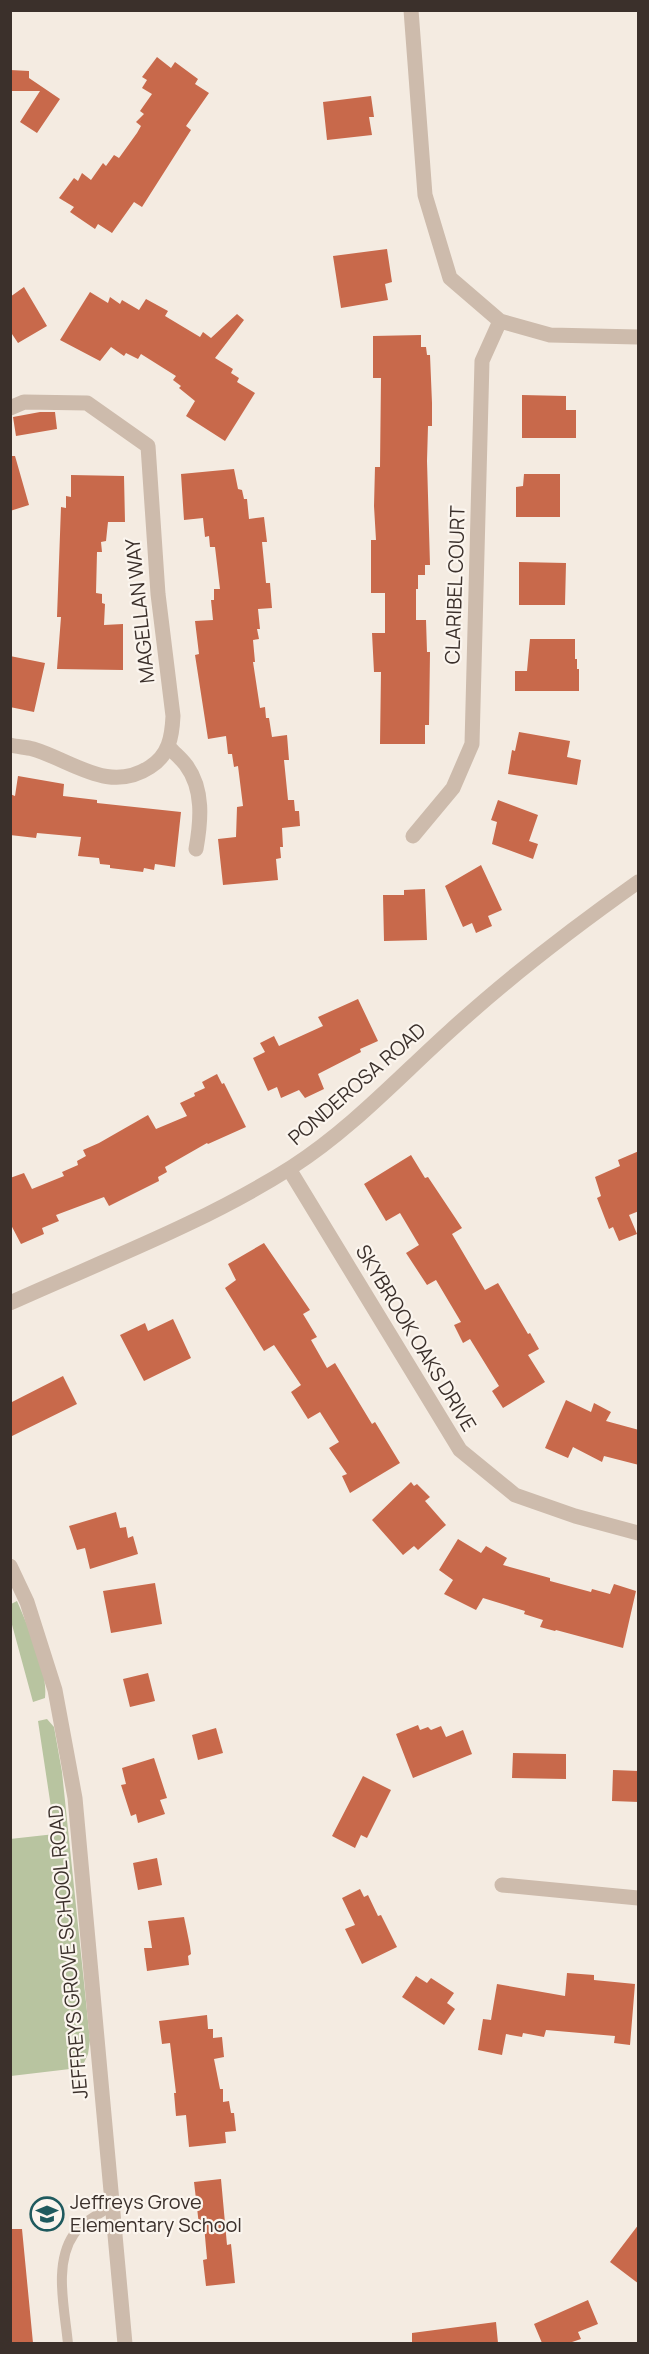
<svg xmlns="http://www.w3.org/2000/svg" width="649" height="2354" viewBox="0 0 649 2354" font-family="Manrope,sans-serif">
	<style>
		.green { fill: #b8c4a0 }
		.building { fill: #c8694b }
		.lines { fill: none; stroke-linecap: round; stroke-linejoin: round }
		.service { stroke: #cdbbac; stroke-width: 10 }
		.minor { stroke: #cdbbac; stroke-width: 15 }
		.labels { text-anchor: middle; stroke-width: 4.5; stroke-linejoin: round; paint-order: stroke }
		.street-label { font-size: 20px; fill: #3b302b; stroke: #fbf5ee }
		.poi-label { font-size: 20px; fill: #3b302b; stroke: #fbf5ee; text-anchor: start }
	</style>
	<rect width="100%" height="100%" fill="#f4ebe1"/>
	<path class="green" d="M 17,1601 C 29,1630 48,1666 45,1698 L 33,1702 L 11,1621 L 11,1604 Z
		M 47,1719 L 54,1727 L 62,1772 L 90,2040 L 88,2054 L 73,2087 L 70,2069 L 11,2076 L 10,1839 L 55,1834 L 38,1721 Z"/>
	<path class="building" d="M 157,57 L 171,68 L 175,62 L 198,79 L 195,84 L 209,93 L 186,126 L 191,130 L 142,207 L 134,202 L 112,233 L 98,224 L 95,229 L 70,212 L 74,207 L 59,198 L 74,178 L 78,181 L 82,173 L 91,180 L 103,163 L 106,166 L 114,155 L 119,158 L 137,133 L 141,126 L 136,122 L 144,114 L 140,111 L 152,94 L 142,88 L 147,80 L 142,77 Z
		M 10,70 L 29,71 L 29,78 L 60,99 L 37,133 L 20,122 L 40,91 L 10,91 Z
		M 371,96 L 374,117 L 369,117 L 372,135 L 327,140 L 323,102 Z
		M 387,249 L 392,282 L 385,284 L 388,300 L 341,308 L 333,256 Z
		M 24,287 L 47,326 L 18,343 L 10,331 L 10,297 Z
		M 90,292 L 108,303 L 110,297 L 120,304 L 122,300 L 139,310 L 146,299 L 168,311 L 165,316 L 200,337 L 203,332 L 211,338 L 237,314 L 244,320 L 215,358 L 233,369 L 231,373 L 239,378 L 237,382 L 255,393 L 225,441 L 186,416 L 195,401 L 179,388 L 181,386 L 173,380 L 176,376 L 141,354 L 138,359 L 126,353 L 124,356 L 111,347 L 100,361 L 60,340 Z
		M 421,335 L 421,347 L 426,347 L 427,355 L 430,355 L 432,403 L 432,426 L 428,426 L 427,461 L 430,565 L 425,565 L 425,575 L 418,575 L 418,589 L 416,589 L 416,620 L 426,620 L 427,652 L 430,652 L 429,725 L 425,725 L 425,744 L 380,744 L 381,672 L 374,672 L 372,633 L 385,633 L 385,593 L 371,593 L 371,540 L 376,540 L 374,506 L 375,467 L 380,467 L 381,378 L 373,378 L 373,336 Z
		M 522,395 L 566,396 L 566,410 L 576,410 L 576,438 L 522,438 Z
		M 40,412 L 55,412 L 57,429 L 16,436 L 13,417 Z
		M 10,456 L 15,456 L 29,505 L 10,511 Z
		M 234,469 L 238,489 L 242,490 L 244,499 L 247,499 L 249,519 L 264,517 L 267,542 L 262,542 L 266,583 L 270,583 L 272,608 L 258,609 L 260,629 L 257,629 L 259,639 L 253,640 L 255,662 L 253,662 L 260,708 L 265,707 L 266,718 L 269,718 L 272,737 L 287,735 L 289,760 L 284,760 L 288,800 L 294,800 L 295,811 L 299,811 L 300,826 L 282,828 L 283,847 L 280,847 L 281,858 L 276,859 L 278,880 L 223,885 L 218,839 L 236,837 L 237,807 L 243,806 L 238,766 L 234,767 L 232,754 L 228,754 L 226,736 L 208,739 L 195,655 L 199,654 L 195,621 L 213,620 L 211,600 L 214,600 L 214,589 L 220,589 L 215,547 L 210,547 L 209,536 L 205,537 L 203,518 L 184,520 L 181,474 Z
		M 524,474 L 560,474 L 560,517 L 516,517 L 516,487 L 523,486 Z
		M 71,475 L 124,476 L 125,522 L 108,522 L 106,541 L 101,542 L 102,552 L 97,552 L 96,593 L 102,594 L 102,603 L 105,604 L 104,625 L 123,624 L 123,670 L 57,669 L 61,617 L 57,617 L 61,507 L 66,508 L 66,496 L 71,497 Z
		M 519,562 L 566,563 L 565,605 L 519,605 Z
		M 530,639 L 575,639 L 575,659 L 577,659 L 577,669 L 579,669 L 579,691 L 515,691 L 515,671 L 527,671 Z
		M 10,656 L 45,663 L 34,712 L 10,707 Z
		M 519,732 L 570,741 L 567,757 L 581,760 L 577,785 L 508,774 L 512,750 L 515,751 Z
		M 18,776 L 64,784 L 63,796 L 97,800 L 97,803 L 181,812 L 175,867 L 155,864 L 154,870 L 144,868 L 143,872 L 110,868 L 110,865 L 100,864 L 99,858 L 78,856 L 81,837 L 37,833 L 36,838 L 10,835 L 10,794 L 15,796 Z
		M 498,800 L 538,815 L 529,841 L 538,844 L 533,859 L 492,844 L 497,822 L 491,820 Z
		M 481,865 L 502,910 L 488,916 L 492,926 L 476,933 L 472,923 L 463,927 L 445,886 Z
		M 425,889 L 427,940 L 384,941 L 383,895 L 404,895 L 404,890 Z
		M 358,999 L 378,1041 L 360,1049 L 361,1052 L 318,1074 L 324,1089 L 305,1098 L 299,1090 L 281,1098 L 277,1087 L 268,1091 L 253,1058 L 265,1052 L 260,1043 L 274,1036 L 279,1046 L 323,1026 L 318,1017 Z
		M 217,1074 L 222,1084 L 224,1083 L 246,1127 L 208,1144 L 207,1143 L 165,1167 L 167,1172 L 158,1177 L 159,1181 L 109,1206 L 104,1197 L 56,1215 L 59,1221 L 42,1228 L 44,1234 L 21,1244 L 10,1223 L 10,1178 L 24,1173 L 32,1189 L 64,1176 L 62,1172 L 78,1165 L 77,1161 L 86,1156 L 83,1150 L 99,1143 L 148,1115 L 156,1129 L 187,1116 L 180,1103 L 195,1096 L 194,1093 L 205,1088 L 202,1082 Z
		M 639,1151 L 639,1211 L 629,1215 L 637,1234 L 619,1241 L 613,1227 L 609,1229 L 597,1198 L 601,1196 L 595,1177 L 620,1166 L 618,1160 Z
		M 411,1155 L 425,1178 L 428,1177 L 462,1228 L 452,1234 L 485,1290 L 498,1283 L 528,1334 L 530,1333 L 539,1349 L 528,1355 L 545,1382 L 503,1408 L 492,1391 L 499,1386 L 470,1339 L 463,1343 L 454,1325 L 461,1322 L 436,1280 L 427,1285 L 406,1253 L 419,1245 L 400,1213 L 386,1221 L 364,1184 Z
		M 264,1243 L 310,1310 L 303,1314 L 317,1337 L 311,1340 L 327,1368 L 335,1363 L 372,1424 L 375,1422 L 400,1463 L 350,1493 L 342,1476 L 347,1474 L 329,1448 L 339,1442 L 320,1412 L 308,1419 L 291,1392 L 301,1385 L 274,1345 L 264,1351 L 225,1288 L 236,1280 L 228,1264 Z
		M 173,1319 L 191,1358 L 144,1381 L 120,1335 L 145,1323 L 148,1331 Z
		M 63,1376 L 77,1404 L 10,1437 L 10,1403 Z
		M 566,1400 L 591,1412 L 594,1403 L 611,1412 L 606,1421 L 639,1430 L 639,1465 L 604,1456 L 602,1462 L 573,1447 L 568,1458 L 545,1448 Z
		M 411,1482 L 414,1486 L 417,1484 L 430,1497 L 425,1501 L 446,1525 L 418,1550 L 414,1546 L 403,1555 L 372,1520 Z
		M 116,1512 L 120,1528 L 126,1527 L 128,1538 L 133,1536 L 138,1554 L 90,1569 L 85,1548 L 77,1550 L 69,1526 Z
		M 458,1539 L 481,1553 L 486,1546 L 507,1558 L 503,1565 L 550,1578 L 550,1581 L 591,1592 L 592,1589 L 610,1594 L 614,1584 L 636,1591 L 623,1648 L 556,1630 L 555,1631 L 540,1627 L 543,1620 L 524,1614 L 525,1611 L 483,1598 L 476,1610 L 444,1594 L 453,1580 L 439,1570 Z
		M 155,1583 L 162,1624 L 111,1633 L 103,1591 Z
		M 148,1673 L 155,1701 L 130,1707 L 123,1679 Z
		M 418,1725 L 420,1730 L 428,1727 L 431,1730 L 441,1726 L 446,1737 L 463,1730 L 472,1754 L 413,1778 L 396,1734 Z
		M 216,1728 L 223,1753 L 198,1760 L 192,1735 Z
		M 513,1753 L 566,1754 L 566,1779 L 512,1778 Z
		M 154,1758 L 167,1798 L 160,1800 L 165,1814 L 138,1823 L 136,1814 L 131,1816 L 121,1785 L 126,1784 L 122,1768 Z
		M 613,1770 L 639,1771 L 639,1802 L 612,1801 Z
		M 363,1776 L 391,1790 L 367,1838 L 361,1835 L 355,1848 L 332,1836 Z
		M 157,1858 L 162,1885 L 138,1890 L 133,1863 Z
		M 360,1889 L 364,1897 L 368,1895 L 378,1916 L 381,1915 L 397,1947 L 362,1964 L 345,1929 L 355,1925 L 342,1898 Z
		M 184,1917 L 190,1946 L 191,1954 L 188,1956 L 189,1965 L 147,1971 L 144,1948 L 152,1948 L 148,1921 Z
		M 567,1973 L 594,1975 L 594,1980 L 635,1984 L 630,2045 L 614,2043 L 615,2036 L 546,2030 L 544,2037 L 523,2033 L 522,2037 L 506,2034 L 502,2055 L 478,2050 L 483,2019 L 491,2020 L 497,1984 L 565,1996 Z
		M 416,1976 L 427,1983 L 431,1978 L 454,1993 L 447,2003 L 455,2009 L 444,2025 L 402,1997 Z
		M 207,2015 L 208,2029 L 213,2029 L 213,2038 L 222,2037 L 224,2057 L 214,2059 L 220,2089 L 223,2089 L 223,2102 L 229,2101 L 231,2113 L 234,2113 L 236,2131 L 225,2132 L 226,2143 L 189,2147 L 186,2115 L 176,2116 L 174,2093 L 176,2093 L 170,2043 L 162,2044 L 159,2021 Z
		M 221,2179 L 227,2245 L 231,2244 L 235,2283 L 206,2286 L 203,2260 L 207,2259 L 204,2225 L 199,2225 L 194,2182 Z
		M 639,2224 L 639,2284 L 610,2262 Z
		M 10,2229 L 22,2229 L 33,2343 L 10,2343 Z
		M 588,2300 L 598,2324 L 578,2332 L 581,2339 L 569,2343 L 542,2343 L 534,2324 Z
		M 496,2322 L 498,2343 L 412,2343 L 412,2333 Z"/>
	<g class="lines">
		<path class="service" d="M 68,2344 C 65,2310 53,2264 74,2234 C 82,2222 100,2214 111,2206"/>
		<path class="minor" d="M 411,10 L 425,195 L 450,278 L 500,321 L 550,335 L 638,337
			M 10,408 L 24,402 L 87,403 L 148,446 L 158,594 L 173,716 C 172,737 169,755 150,767 C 109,794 73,761 33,749 C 26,747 18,747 10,745
			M 169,747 C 174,753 181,758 186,765 C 204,789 201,821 196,849
			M 413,836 L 453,788 L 472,744 L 482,361 L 500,321
			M 289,1169 L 460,1450 L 515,1495 L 575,1516 L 638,1533
			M 10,1303 C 105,1260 204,1223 292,1167 C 350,1130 399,1077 450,1031 C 509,977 573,928 638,882
			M 10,1566 L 27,1602 L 55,1690 L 75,1798 L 125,2344
			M 502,1885 L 638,1898"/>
	</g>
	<defs>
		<g id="school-ring" transform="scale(1.725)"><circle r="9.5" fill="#fbf5ee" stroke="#1f5a5e" stroke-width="1.5"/><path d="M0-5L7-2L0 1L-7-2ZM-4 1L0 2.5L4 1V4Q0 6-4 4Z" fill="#1f5a5e"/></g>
	</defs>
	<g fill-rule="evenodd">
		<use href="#school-ring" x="47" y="2214"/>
	</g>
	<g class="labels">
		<g class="street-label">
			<text transform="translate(455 585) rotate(-88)" y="7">CLARIBEL COURT</text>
			<text transform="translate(140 611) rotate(-96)" y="7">MAGELLAN WAY</text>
			<text transform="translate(357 1084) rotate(-41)" y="7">PONDEROSA ROAD</text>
			<text transform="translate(416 1338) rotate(59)" y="7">SKYBROOK OAKS DRIVE</text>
			<text transform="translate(68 1952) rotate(-95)" y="7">JEFFREYS GROVE SCHOOL ROAD</text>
		</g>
		<g class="poi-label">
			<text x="70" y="2209">Jeffreys Grove<tspan x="70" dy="23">Elementary School</tspan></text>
		</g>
	</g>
	<rect width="649" height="2354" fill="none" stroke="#3b302b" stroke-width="24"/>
</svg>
